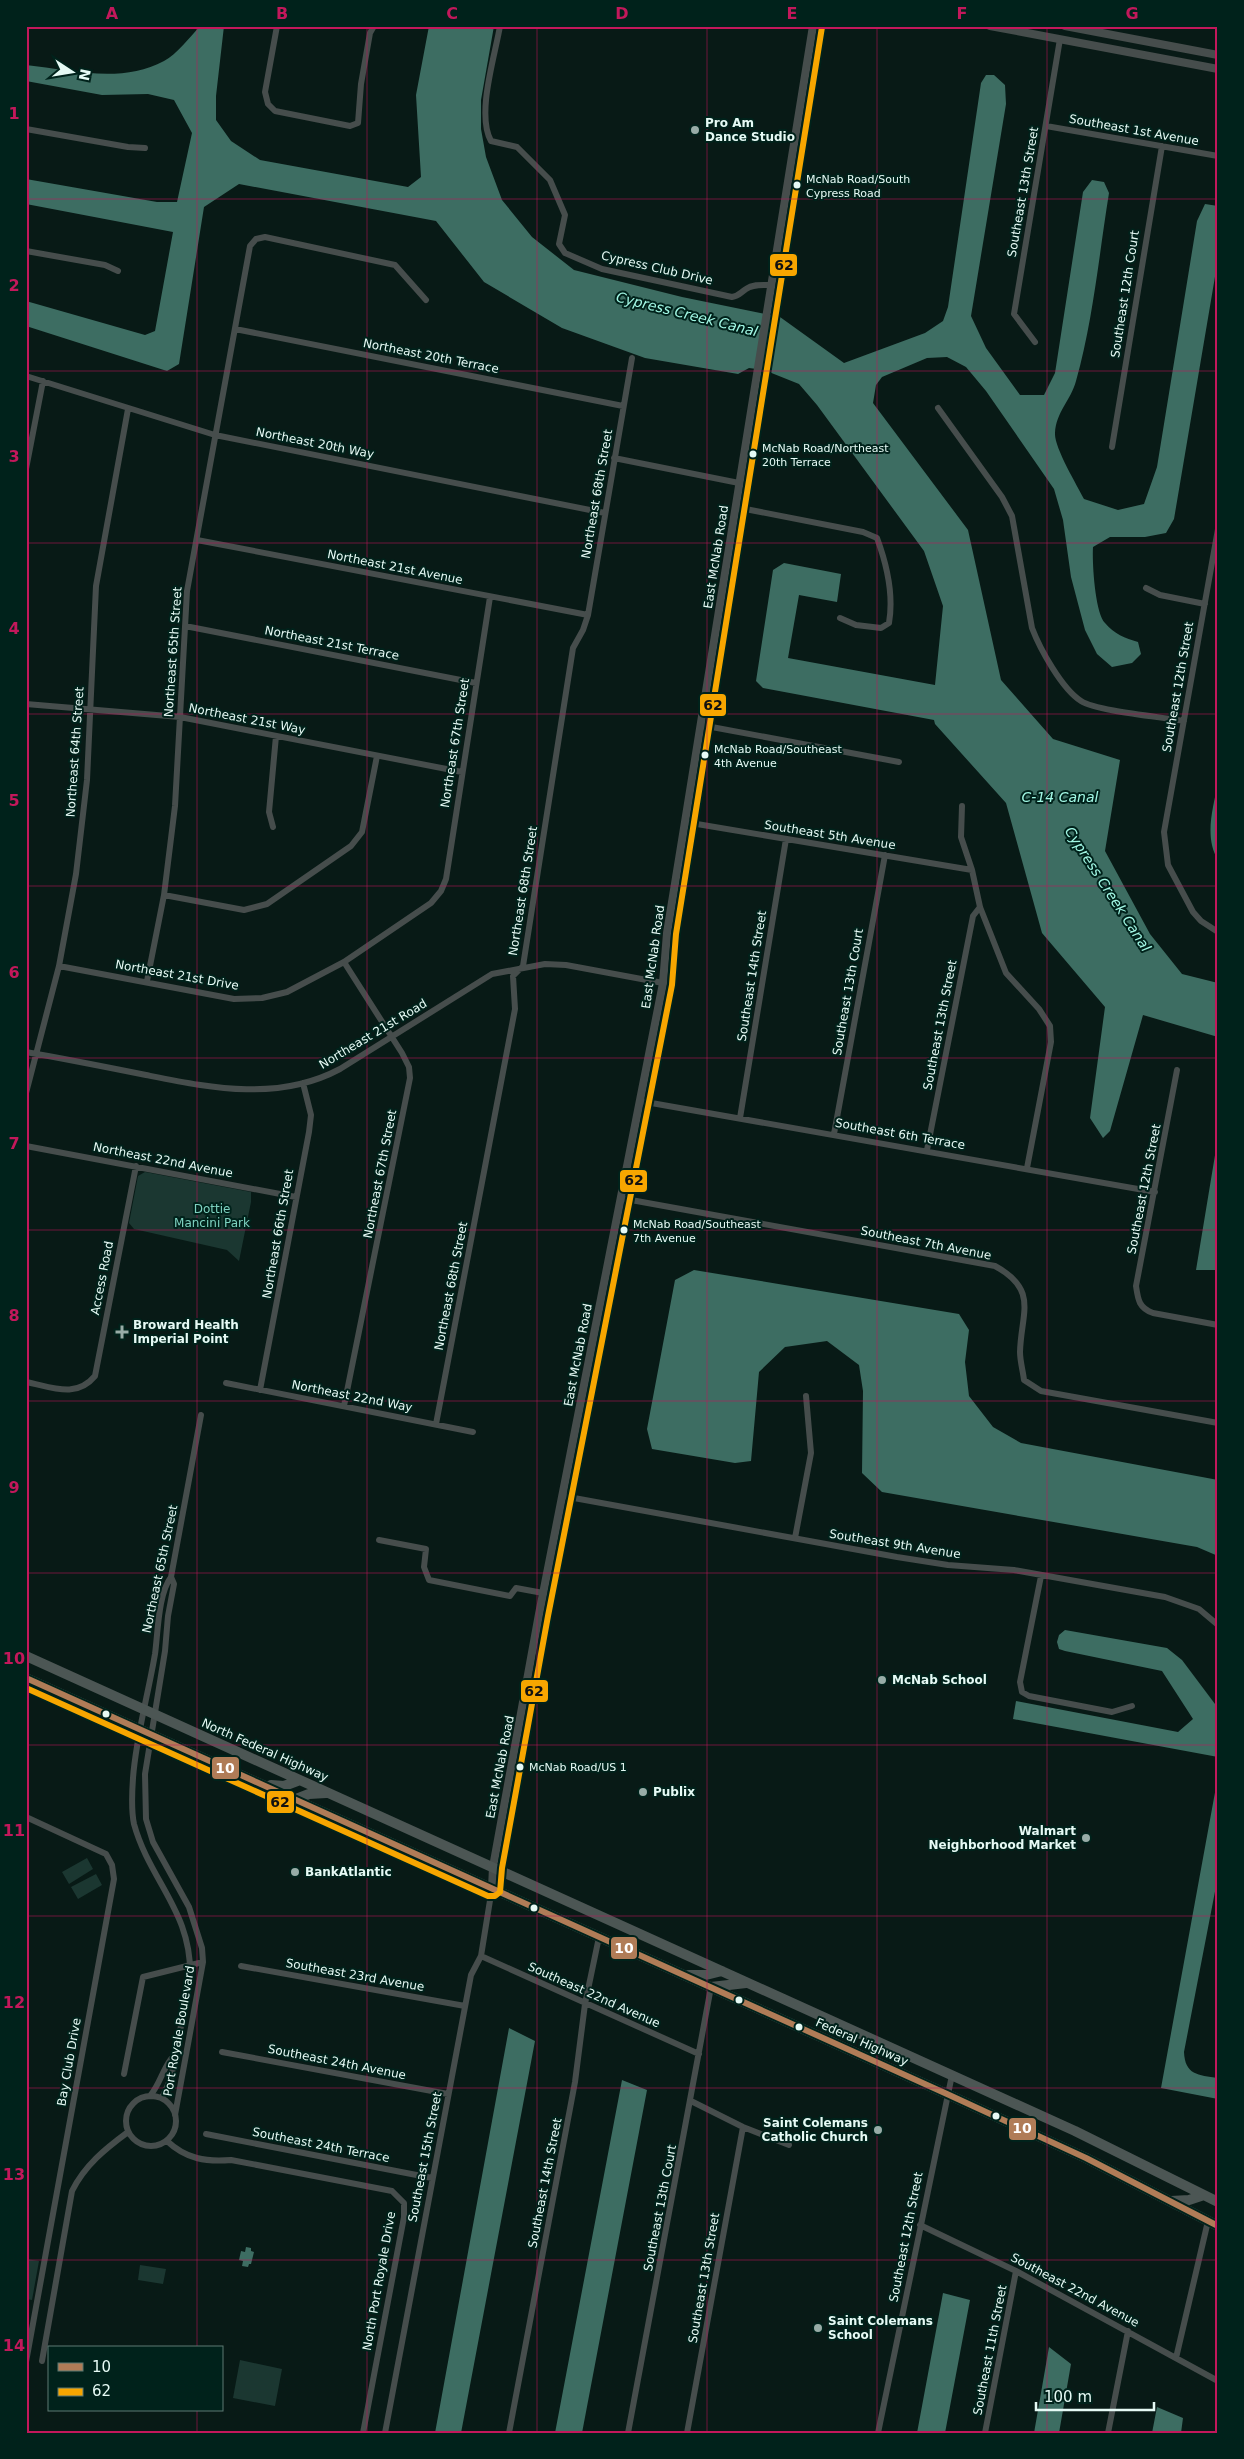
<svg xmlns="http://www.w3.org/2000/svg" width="1244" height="2459" viewBox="0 0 1244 2459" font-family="'DejaVu Sans',sans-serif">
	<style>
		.green { fill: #1b3731 }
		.water { fill: #3d6d62 }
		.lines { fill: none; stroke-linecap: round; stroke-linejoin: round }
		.minor { stroke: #464d4c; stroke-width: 6 }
		.tertiary { stroke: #464d4c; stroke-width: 8 }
		.primary { stroke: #4c5654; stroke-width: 10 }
		.bus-1-casing { stroke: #00221b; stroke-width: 10 }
		.bus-2-casing { stroke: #00221b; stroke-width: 10 }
		.bus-1 { stroke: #b07c57; stroke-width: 6 }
		.bus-2 { stroke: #f7a600; stroke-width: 6 }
		.grid { fill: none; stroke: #c2185b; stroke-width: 1; stroke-opacity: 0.55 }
		.poi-dot { fill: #98aca7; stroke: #00221b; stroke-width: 2 }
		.bus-dot { fill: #e6faf5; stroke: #00221b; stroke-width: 2 }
		.labels { text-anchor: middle; stroke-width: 4; stroke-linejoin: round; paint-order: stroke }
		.bus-label { font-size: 11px; fill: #e6faf5; stroke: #00221b; text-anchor: start }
		.poi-label { font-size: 12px; font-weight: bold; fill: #e6faf5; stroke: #00221b; text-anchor: start }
		.street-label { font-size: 12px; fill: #e6faf5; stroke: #00221b }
		.park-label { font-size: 12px; fill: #7ed3c1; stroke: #00221b }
		.water-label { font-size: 14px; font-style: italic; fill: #a2f8e5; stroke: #00221b }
		.line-badge { stroke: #00221b; stroke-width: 2 }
		.badge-label { font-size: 14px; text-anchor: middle; font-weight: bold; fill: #fff }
		.pale-badge-label { font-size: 14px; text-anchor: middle; font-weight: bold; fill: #111 }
		.neatline { fill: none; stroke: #c2185b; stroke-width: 2 }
		.grid-label { font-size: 16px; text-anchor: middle; font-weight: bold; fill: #c2185b }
	</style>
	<rect width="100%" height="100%" fill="#081a16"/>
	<path class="green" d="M 145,1172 L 251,1192 L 251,1202 L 239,1261 L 227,1250 L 134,1229 L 129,1223 L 138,1176 Z
		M 87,1858 L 93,1869 L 69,1884 L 62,1872 Z
		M 96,1874 L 102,1885 L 78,1899 L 71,1887 Z
		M 26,2259 L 39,2261 L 32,2300 L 26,2299 Z
		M 140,2265 L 166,2269 L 163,2284 L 138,2280 Z
		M 240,2360 L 282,2369 L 275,2406 L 233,2398 Z"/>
	<path class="water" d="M 200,26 L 224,26 L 216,96 L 216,120 L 231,141 L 260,160 L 408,187 L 421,177 L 416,95 L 429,26 L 494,26 L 481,100 L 481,129 L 486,157 L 502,200 L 532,237 L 574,270 L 682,297 L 780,317 L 844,363 L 925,333 L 943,321 L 948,307 L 981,83 L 986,75 L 994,75 L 1005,85 L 1006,104 L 971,316 L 986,348 L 1020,395 L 1044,395 L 1055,373 L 1083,192 L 1092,180 L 1104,182 L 1109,193 C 1099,255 1093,321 1076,381 C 1071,400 1056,412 1055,433 C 1054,447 1077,485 1084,499 L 1118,510 L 1144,504 L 1157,467 L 1197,221 L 1205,204 L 1218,206 L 1218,259 L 1174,519 L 1166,533 L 1145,537 L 1110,537 L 1093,547 C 1092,562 1095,613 1105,623 C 1114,634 1125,638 1138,642 L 1141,654 L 1132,663 L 1112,667 L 1097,654 L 1085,630 L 1071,577 L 1063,520 L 1054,489 L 986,391 L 966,367 L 947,357 L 927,358 L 882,377 L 876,385 L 873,403 L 968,530 L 1001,680 L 1053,739 L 1120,760 L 1105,851 L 1150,934 L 1182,974 L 1218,983 L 1218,1037 L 1143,1015 L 1110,1131 L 1103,1138 L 1090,1118 L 1105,1007 L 1042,933 L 1006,803 L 935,724 L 934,720 L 763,688 L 756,681 L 773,570 L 784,563 L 841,574 L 837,602 L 799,595 L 788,658 L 935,685 L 943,606 L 924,551 L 817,405 L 799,384 L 764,370 L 749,368 L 738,374 L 645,358 L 562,328 L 484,282 L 436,221 L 239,184 L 204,207 L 179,364 L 167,371 L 26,326 L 26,301 L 145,335 L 155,331 L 173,232 L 26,204 L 26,179 L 157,202 L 177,202 L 192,133 L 174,100 L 148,94 L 102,95 L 26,81 L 26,65 C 71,70 122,84 164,61 C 177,54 190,37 200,26 Z
		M 1218,783 L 1218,860 C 1204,837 1213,808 1218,783 Z
		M 1218,1137 L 1218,1270 L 1196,1270 Z
		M 694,1270 L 959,1314 L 969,1330 L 965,1362 L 969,1396 L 993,1427 L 1021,1443 L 1218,1480 L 1218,1556 L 1197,1547 L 882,1492 L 862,1473 L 863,1391 L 859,1365 L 827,1341 L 785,1347 L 759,1372 L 751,1461 L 735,1463 L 652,1449 L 647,1429 L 675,1280 Z
		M 1065,1630 L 1167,1648 L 1182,1660 L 1218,1708 L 1218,1757 L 1013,1719 L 1016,1701 L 1178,1732 L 1193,1719 L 1162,1671 L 1065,1651 L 1059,1649 L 1057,1642 L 1059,1635 Z
		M 1218,1776 L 1218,1876 L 1184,2052 C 1185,2075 1198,2075 1218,2078 L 1218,2099 L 1161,2088 Z
		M 509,2028 L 535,2041 L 461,2433 L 435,2433 Z
		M 622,2080 L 647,2090 L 582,2433 L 555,2433 Z
		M 246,2247 L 251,2248 L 251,2251 L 254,2252 L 251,2264 L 249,2264 L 248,2267 L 242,2266 L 243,2261 L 239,2260 L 241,2251 L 245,2252 Z
		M 943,2293 L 970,2300 L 945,2433 L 917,2433 Z
		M 1049,2347 L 1071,2364 L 1059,2433 L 1034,2433 Z
		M 1157,2407 L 1183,2418 L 1181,2433 L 1152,2433 Z"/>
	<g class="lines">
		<path class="minor" d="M 277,26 L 265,92 L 268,104 L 275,111 L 350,126 L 358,123 L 361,84 L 370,33 L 374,26
			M 500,26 C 495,56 476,114 491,141 L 517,147 L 550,180 L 565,215 L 559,244 L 565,253 L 602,269 L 732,297 C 739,296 740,293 746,289 C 753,284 762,285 770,285
			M 1046,126 L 1218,156
			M 26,129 L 128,147 L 145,148
			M 26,251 L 105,265 L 118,271
			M 235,329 L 623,406
			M 1035,342 L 1014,314 L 1060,39
			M 26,376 L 215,435 L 605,513
			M 938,408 L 1002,497 L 1012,516 L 1032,628 C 1040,649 1062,689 1081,701 C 1096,711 1162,717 1184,721
			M 1112,447 L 1162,146
			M 614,458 L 739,483
			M 26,469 L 43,381
			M 735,507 L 863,532 L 877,538 C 887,565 894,594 889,623 L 881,628 L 856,625 L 840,618
			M 1218,529 L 1164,832 L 1168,865 L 1193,912 L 1201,921 L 1218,932
			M 197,540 L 588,615
			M 1146,588 L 1160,595 L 1205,604
			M 185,626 L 476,683
			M 26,704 L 180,717 L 462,772
			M 701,725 L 899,762
			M 962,806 L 961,837 L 972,870 L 980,907 L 1006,973 L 1039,1009 L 1050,1026 L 1051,1042 L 1027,1168
			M 685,822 L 972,870
			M 273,827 L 269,812 L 276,736
			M 164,895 L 244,910 L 267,904 L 351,846 L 362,832 L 377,756
			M 344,962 L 402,1053 L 409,1067 L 410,1078 L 344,1406
			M 59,966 L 234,999 L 262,998 L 287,992 L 344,962 L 431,903 L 441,891 L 446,879 L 490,597
			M 147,981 L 164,895 L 175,806 L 187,591 L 250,246 L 256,239 L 265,237 L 395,265 L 426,300
			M 26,1052 C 66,1059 106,1067 146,1075 C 212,1088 278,1102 340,1069 L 492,974 L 545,964 L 566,965 L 663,983
			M 1177,1070 L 1136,1286 C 1138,1300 1139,1308 1153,1313 L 1218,1325
			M 26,1093 L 59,966 L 76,874 L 87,780 L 96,586 L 128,409
			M 640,1101 L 1155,1192
			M 740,1118 L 786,839
			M 834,1134 L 885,855
			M 26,1146 L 296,1197
			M 927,1150 L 973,916 L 980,907
			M 620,1198 L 995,1266 C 1039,1290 1021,1313 1020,1352 C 1020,1361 1023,1371 1024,1380 L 1041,1391 L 1218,1423
			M 26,1382 C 52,1387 76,1399 95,1376 L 136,1166
			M 226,1383 L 473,1432
			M 260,1390 L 309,1132 L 311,1115 L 303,1083
			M 436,1424 L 515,1009 L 513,976 L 523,966 L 573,648 L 583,630 L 588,615 L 632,358
			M 563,1496 L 897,1557 L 948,1565 L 1014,1570 L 1165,1597 L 1199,1609 L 1218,1625
			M 795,1538 L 811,1453 L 806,1396
			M 379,1540 L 426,1549 L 424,1567 L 429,1580 L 510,1596 L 516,1588 L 543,1593
			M 1041,1576 L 1020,1682 L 1022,1692 L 1029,1696 L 1112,1712 L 1132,1706
			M 171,1577 L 174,1584 L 168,1616 L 165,1651 L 145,1774 L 146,1819 L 153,1842 L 189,1907 L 202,1948 L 203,1962 L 175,2115
			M 26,1817 L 106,1854 L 112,1865 L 114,1879 L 26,2362
			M 481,1956 L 699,2054
			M 241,1966 L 465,2006
			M 222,2052 L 448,2094
			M 124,2074 L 143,1977 L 203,1962
			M126 2121a25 25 0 1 1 50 0a25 25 0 1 1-50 0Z
			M 150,2096 C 160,2084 162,2071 171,2059
			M 162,2098 L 171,2078 L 190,1979 C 193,1912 150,1882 134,1824 C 131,1810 132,1792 133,1778 C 136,1737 148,1695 155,1654 C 158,1633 158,1594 171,1577 L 201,1415
			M 691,2101 L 743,2127 L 789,2145
			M 206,2134 L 432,2178
			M 167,2141 C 186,2159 206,2162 231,2160 L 392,2191 L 404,2203 L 404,2217 L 363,2433
			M 920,2225 L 1016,2271 L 1218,2381
			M 1176,2358 L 1208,2221
			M 42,2361 L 72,2191 C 85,2165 105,2149 128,2132
			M 385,2433 L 471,1975 L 481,1956 L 492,1888
			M 509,2433 L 575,2082 L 585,2004 L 599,1937
			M 628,2433 L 711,1987
			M 687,2433 L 743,2127
			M 878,2433 L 952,2075
			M 985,2433 L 1016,2271
			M 1108,2433 L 1128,2331"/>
		<path class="tertiary" d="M 990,26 L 1218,69
			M 1065,26 L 1218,55
			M 492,1888 L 493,1867 L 539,1614 L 663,983 L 667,933 L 685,822 L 813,26"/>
		<path class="primary" d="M 26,1656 L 1075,2131 L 1218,2202
			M 26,1678 L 947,2094 L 1086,2158 L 1218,2226
			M 271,1785 L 284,1786 L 300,1780
			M 296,1799 L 309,1794 L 326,1793
			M 689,1975 L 706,1975 L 722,1971
			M 711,1987 L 746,1983
			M 1171,2201 L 1189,2200 L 1204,2195"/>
		<g class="bus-1-casing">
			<path id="bus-1" d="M 26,1678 L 947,2094 L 1086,2158 L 1218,2226"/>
		</g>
		<g class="bus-2-casing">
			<path id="bus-2" d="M 26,1688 L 488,1896 L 495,1896 L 500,1892 L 502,1868 L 548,1616 L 672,985 L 676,934 L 822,27"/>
		</g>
		<use href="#bus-1" class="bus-1"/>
		<use href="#bus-2" class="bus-2"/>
	</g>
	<path class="grid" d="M 197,26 L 197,2348M 367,26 L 367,2433M 537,26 L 537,2433M 707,26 L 707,2433M 877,26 L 877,2433M 1047,26 L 1047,2433M 26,199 L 1218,199M 26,371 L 1218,371M 26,543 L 1218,543M 26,714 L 1218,714M 26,886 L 1218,886M 26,1058 L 1218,1058M 26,1230 L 1218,1230M 26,1401 L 1218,1401M 26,1573 L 1218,1573M 26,1745 L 1218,1745M 26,1916 L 1218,1916M 26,2088 L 1218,2088M 26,2260 L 1218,2260M 197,2410 L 197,2433"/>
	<g class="poi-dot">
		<circle cx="695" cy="130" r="5"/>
		<path d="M119.5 1324.5h5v5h5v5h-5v5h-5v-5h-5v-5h5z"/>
		<circle cx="882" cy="1680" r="5"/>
		<circle cx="643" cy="1792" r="5"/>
		<circle cx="1086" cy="1838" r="5"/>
		<circle cx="295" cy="1872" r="5"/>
		<circle cx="878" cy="2130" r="5"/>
		<circle cx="818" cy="2328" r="5"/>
	</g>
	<g class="bus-dot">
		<circle cx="797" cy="185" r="4.5"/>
		<circle cx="753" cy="454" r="4.5"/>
		<circle cx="705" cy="755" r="4.5"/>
		<circle cx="624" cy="1230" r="4.5"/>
		<circle cx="106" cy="1714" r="4.5"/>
		<circle cx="520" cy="1767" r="4.5"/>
		<circle cx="534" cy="1908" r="4.5"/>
		<circle cx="739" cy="2000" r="4.5"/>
		<circle cx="799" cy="2027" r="4.5"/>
		<circle cx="996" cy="2116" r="4.5"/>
	</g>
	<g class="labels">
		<g class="bus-label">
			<text x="806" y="183">McNab Road/South<tspan x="806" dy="14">Cypress Road</tspan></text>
			<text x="762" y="452">McNab Road/Northeast<tspan x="762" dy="14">20th Terrace</tspan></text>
			<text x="714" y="753">McNab Road/Southeast<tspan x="714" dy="14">4th Avenue</tspan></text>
			<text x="633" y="1228">McNab Road/Southeast<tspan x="633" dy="14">7th Avenue</tspan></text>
			<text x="529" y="1771">McNab Road/US 1</text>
		</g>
		<g class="poi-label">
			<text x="705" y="127">Pro Am<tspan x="705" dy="14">Dance Studio</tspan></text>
			<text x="133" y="1329">Broward Health<tspan x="133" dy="14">Imperial Point</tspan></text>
			<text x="892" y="1684">McNab School</text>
			<text x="653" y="1796">Publix</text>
			<text x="1076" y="1835" text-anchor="end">Walmart<tspan x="1076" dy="14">Neighborhood Market</tspan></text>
			<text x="305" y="1876">BankAtlantic</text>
			<text x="868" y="2127" text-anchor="end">Saint Colemans<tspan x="868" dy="14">Catholic Church</tspan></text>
			<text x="828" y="2325">Saint Colemans<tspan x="828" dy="14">School</tspan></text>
		</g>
		<g class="street-label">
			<text transform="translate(1134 130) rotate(10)" y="4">Southeast 1st Avenue</text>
			<text transform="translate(1023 192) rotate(-80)" y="4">Southeast 13th Street</text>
			<text transform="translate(657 268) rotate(13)" y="4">Cypress Club Drive</text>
			<text transform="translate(1125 294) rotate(-81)" y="4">Southeast 12th Court</text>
			<text transform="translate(431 356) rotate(11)" y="4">Northeast 20th Terrace</text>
			<text transform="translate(315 443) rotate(11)" y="4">Northeast 20th Way</text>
			<text transform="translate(597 494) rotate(-80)" y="4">Northeast 68th Street</text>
			<text transform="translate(716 557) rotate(-81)" y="4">East McNab Road</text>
			<text transform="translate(395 567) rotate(11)" y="4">Northeast 21st Avenue</text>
			<text transform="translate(332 643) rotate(11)" y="4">Northeast 21st Terrace</text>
			<text transform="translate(173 652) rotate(-86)" y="4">Northeast 65th Street</text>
			<text transform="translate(1178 687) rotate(-80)" y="4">Southeast 12th Street</text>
			<text transform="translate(247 719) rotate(11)" y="4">Northeast 21st Way</text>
			<text transform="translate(455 743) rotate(-81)" y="4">Northeast 67th Street</text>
			<text transform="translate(75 752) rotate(-86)" y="4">Northeast 64th Street</text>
			<text transform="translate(830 835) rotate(9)" y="4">Southeast 5th Avenue</text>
			<text transform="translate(523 891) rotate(-81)" y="4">Northeast 68th Street</text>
			<text transform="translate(653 957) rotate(-82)" y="4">East McNab Road</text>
			<text transform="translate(177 975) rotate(10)" y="4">Northeast 21st Drive</text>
			<text transform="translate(752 976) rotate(-81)" y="4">Southeast 14th Street</text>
			<text transform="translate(848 992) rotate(-80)" y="4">Southeast 13th Court</text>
			<text transform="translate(940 1025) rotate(-79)" y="4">Southeast 13th Street</text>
			<text transform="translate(373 1034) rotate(-31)" y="4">Northeast 21st Road</text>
			<text transform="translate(900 1134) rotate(10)" y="4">Southeast 6th Terrace</text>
			<text transform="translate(163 1160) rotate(11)" y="4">Northeast 22nd Avenue</text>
			<text transform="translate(380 1174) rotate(-79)" y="4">Northeast 67th Street</text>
			<text transform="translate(1144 1189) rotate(-79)" y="4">Southeast 12th Street</text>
			<text transform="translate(278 1234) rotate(-80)" y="4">Northeast 66th Street</text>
			<text transform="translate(926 1243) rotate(11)" y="4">Southeast 7th Avenue</text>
			<text transform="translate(102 1278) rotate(-79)" y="4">Access Road</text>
			<text transform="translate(451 1286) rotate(-79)" y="4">Northeast 68th Street</text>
			<text transform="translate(578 1355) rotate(-79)" y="4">East McNab Road</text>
			<text transform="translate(352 1396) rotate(11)" y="4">Northeast 22nd Way</text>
			<text transform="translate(895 1544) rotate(9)" y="4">Southeast 9th Avenue</text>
			<text transform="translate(160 1569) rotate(-78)" y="4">Northeast 65th Street</text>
			<text transform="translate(265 1750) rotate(24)" y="4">North Federal Highway</text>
			<text transform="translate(500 1767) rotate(-79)" y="4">East McNab Road</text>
			<text transform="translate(355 1975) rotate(10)" y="4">Southeast 23rd Avenue</text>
			<text transform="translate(594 1995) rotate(24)" y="4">Southeast 22nd Avenue</text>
			<text transform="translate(179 2031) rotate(-80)" y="4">Port Royale Boulevard</text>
			<text transform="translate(862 2042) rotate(24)" y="4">Federal Highway</text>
			<text transform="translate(69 2062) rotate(-80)" y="4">Bay Club Drive</text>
			<text transform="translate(337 2062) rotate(11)" y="4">Southeast 24th Avenue</text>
			<text transform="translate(321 2145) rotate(11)" y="4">Southeast 24th Terrace</text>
			<text transform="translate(425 2157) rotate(-79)" y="4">Southeast 15th Street</text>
			<text transform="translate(545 2183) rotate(-79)" y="4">Southeast 14th Street</text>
			<text transform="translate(660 2208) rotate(-79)" y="4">Southeast 13th Court</text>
			<text transform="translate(906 2237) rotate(-79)" y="4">Southeast 12th Street</text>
			<text transform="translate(704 2278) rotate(-80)" y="4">Southeast 13th Street</text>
			<text transform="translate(379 2281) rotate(-80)" y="4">North Port Royale Drive</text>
			<text transform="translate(1075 2290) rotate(28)" y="4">Southeast 22nd Avenue</text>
			<text transform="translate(990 2350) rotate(-79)" y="4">Southeast 11th Street</text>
		</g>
		<g class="park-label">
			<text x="212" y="1213">Dottie<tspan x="212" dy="14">Mancini Park</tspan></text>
		</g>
		<g class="water-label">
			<text transform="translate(687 314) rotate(14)" y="5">Cypress Creek Canal</text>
			<text x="1060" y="802">C-14 Canal</text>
			<text transform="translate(1108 889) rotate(57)" y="5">Cypress Creek Canal</text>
		</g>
	</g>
	<g class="line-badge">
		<rect x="769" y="253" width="29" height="24" rx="5" fill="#f7a600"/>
		<rect x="699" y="693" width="28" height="24" rx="5" fill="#f7a600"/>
		<rect x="619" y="1169" width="29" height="24" rx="5" fill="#f7a600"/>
		<rect x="520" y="1679" width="29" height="24" rx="5" fill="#f7a600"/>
		<rect x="211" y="1756" width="29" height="24" rx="5" fill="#b07c57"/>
		<rect x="266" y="1790" width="29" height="24" rx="5" fill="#f7a600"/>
		<rect x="610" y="1936" width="28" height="24" rx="5" fill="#b07c57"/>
		<rect x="1008" y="2117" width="29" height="24" rx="5" fill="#b07c57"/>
	</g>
	<g class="badge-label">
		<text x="225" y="1773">10</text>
		<text x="624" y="1953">10</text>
		<text x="1022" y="2133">10</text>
	</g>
	<g class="pale-badge-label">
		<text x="784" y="270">62</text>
		<text x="713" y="710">62</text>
		<text x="634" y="1185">62</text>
		<text x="534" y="1696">62</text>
		<text x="280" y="1807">62</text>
	</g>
	<rect width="1244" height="2459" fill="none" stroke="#00221b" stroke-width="55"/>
	<rect x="48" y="2346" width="175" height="65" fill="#00221b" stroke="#5c7872"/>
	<rect x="58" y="2363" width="25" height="8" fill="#b07c57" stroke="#5c7872"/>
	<text x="92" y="2372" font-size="15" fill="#e6faf5">10</text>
	<rect x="58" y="2388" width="25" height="8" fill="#f7a600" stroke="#5c7872"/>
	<text x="92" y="2396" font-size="15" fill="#e6faf5">62</text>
	<g transform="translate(72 72) rotate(102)" stroke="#00221b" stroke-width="4" paint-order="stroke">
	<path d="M0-4L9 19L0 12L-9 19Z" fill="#e6faf5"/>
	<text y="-8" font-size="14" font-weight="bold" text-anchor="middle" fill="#e6faf5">N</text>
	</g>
	<path d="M1036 2402v8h118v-8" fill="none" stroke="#e6faf5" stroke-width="2.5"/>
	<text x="1044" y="2402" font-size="15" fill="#e6faf5" stroke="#00221b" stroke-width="4" paint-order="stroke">100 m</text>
	<rect x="28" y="28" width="1188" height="2404" class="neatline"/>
	<g class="grid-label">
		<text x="112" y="19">A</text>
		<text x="282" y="19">B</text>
		<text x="452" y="19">C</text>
		<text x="622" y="19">D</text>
		<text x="792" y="19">E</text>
		<text x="962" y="19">F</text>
		<text x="1132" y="19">G</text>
		<text x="14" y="119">1</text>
		<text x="14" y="291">2</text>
		<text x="14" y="462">3</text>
		<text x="14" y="634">4</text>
		<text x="14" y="806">5</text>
		<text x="14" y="978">6</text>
		<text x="14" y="1149">7</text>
		<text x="14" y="1321">8</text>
		<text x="14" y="1493">9</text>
		<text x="14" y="1664">10</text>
		<text x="14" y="1836">11</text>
		<text x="14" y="2008">12</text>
		<text x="14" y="2180">13</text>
		<text x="14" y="2351">14</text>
	</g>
</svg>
